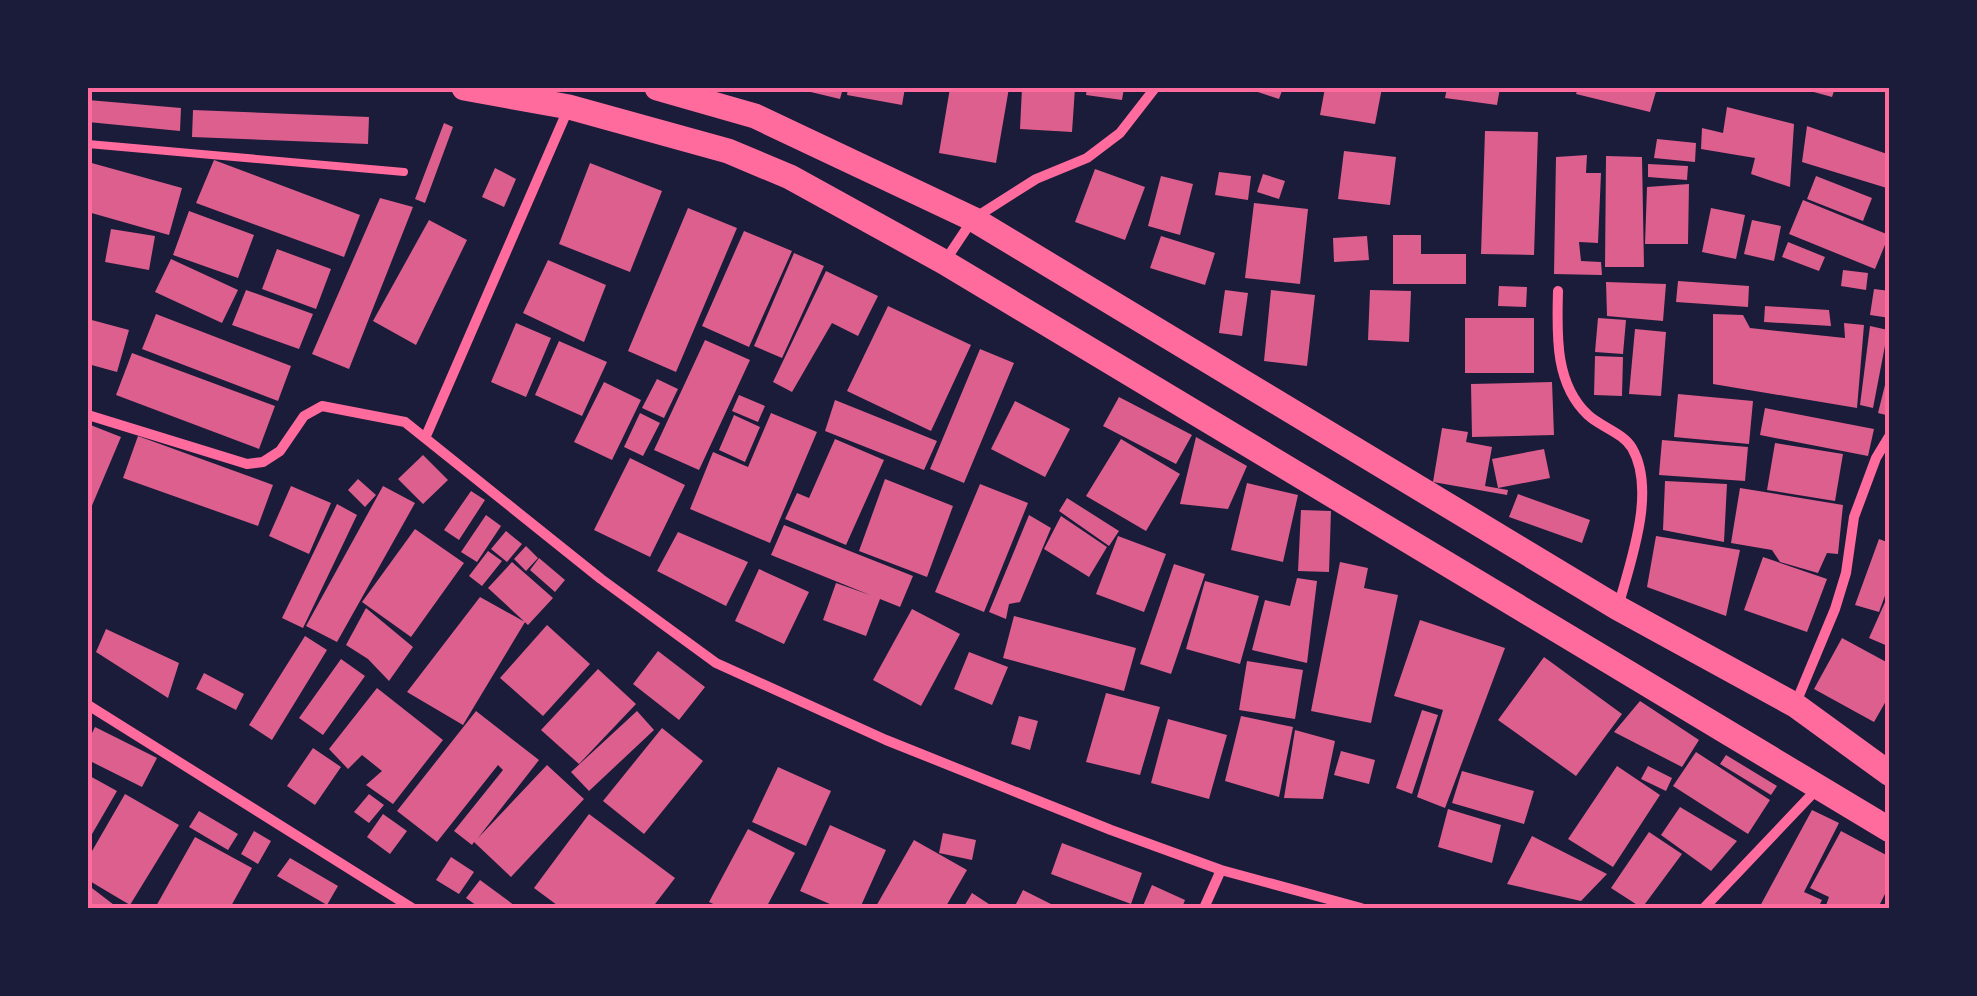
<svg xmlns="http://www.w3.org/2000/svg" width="1977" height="996" viewBox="0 0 1977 996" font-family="'PT Sans Narrow',sans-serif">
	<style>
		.building { fill: #dd5f8e }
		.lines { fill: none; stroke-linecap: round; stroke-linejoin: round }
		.service { stroke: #ff6b9d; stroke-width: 8 }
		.minor { stroke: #ff6b9d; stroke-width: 10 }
		.primary { stroke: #ff6b9d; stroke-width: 25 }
		.neatline { fill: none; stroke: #ff6b9d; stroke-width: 4 }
	</style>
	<rect width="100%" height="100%" fill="#1b1b3a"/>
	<path class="building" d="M 794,88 L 843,88 L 840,99 Z
		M 848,88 L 905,88 L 902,105 L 847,95 Z
		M 950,88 L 1009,88 L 996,163 L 939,153 Z
		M 1022,88 L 1075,88 L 1072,132 L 1020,129 Z
		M 1087,88 L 1124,88 L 1122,100 L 1086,95 Z
		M 1246,88 L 1283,88 L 1279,99 Z
		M 1325,88 L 1382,88 L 1375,124 L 1320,115 Z
		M 1447,88 L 1500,88 L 1497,105 L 1445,98 Z
		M 1578,88 L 1657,88 L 1650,112 L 1576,94 Z
		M 1799,88 L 1835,88 L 1832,97 Z
		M 88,100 L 181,108 L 180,131 L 88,122 Z
		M 1727,107 L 1794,124 L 1790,187 L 1751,174 L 1755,158 L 1701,149 L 1702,128 L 1723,133 Z
		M 193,110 L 369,117 L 368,144 L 192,137 Z
		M 444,123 L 453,127 L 425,203 L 415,199 Z
		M 1807,126 L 1890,155 L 1890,189 L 1802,162 Z
		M 1485,131 L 1538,132 L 1534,255 L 1481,254 Z
		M 1657,139 L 1696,143 L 1695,162 L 1654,158 Z
		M 1344,151 L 1396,157 L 1390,205 L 1338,199 Z
		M 1587,155 L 1586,173 L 1601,173 L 1598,243 L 1579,242 L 1581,261 L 1601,262 L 1602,275 L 1554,274 L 1556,157 Z
		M 1606,156 L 1642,157 L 1644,267 L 1605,267 Z
		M 214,160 L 360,215 L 344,257 L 196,203 Z
		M 88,162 L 182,188 L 169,235 L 88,212 Z
		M 590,163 L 662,191 L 630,272 L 559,244 Z
		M 1648,164 L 1688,166 L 1687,180 L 1648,177 Z
		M 495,168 L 516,179 L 504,207 L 482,197 Z
		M 1095,169 L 1145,187 L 1125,240 L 1075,222 Z
		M 1219,172 L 1251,176 L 1248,200 L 1215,195 Z
		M 1263,174 L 1285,181 L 1279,199 L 1257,192 Z
		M 1161,176 L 1193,184 L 1180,235 L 1148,226 Z
		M 1816,176 L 1872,198 L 1863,221 L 1807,199 Z
		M 1689,184 L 1688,244 L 1645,244 L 1647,187 Z
		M 380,198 L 413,207 L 349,369 L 312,354 Z
		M 1803,200 L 1889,235 L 1875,269 L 1789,234 Z
		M 1254,203 L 1308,209 L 1300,284 L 1245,278 Z
		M 688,208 L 737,228 L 676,372 L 628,351 Z
		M 1711,208 L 1745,215 L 1736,259 L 1702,252 Z
		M 189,211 L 254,235 L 238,278 L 173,255 Z
		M 429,220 L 467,240 L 416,345 L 373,321 Z
		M 1752,220 L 1781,226 L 1774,261 L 1744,254 Z
		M 111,229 L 155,236 L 149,270 L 105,262 Z
		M 744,231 L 792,251 L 749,347 L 702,326 Z
		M 1393,235 L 1421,235 L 1421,254 L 1466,254 L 1466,284 L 1393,284 Z
		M 1161,236 L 1215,253 L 1205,285 L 1150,268 Z
		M 1367,236 L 1369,260 L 1334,262 L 1333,238 Z
		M 1788,242 L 1825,257 L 1819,271 L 1782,257 Z
		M 277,249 L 331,269 L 316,309 L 262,289 Z
		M 794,253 L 824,266 L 782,358 L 754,346 Z
		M 171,259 L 238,290 L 222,323 L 155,292 Z
		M 548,260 L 606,285 L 584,342 L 523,313 Z
		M 1843,270 L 1868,273 L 1866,290 L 1841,286 Z
		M 826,271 L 878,296 L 858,336 L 832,323 L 792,392 L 773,382 Z
		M 1678,281 L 1749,286 L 1748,307 L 1676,302 Z
		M 1606,282 L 1666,284 L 1663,321 L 1607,316 Z
		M 1499,286 L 1527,287 L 1526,307 L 1498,306 Z
		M 1874,289 L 1890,291 L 1890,318 L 1870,315 Z
		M 246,290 L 313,314 L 299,349 L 232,325 Z
		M 1225,290 L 1248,293 L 1242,336 L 1219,333 Z
		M 1271,290 L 1315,295 L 1307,366 L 1264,361 Z
		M 1370,290 L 1411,291 L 1409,342 L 1368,340 Z
		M 888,306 L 971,345 L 931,431 L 847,391 Z
		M 1765,306 L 1829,310 L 1831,326 L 1764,322 Z
		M 156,314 L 291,366 L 278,401 L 142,349 Z
		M 1713,314 L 1743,315 L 1750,328 L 1845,338 L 1844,323 L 1864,325 L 1857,408 L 1713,384 Z
		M 1465,318 L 1534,318 L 1534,373 L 1465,373 Z
		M 1598,318 L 1626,320 L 1623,354 L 1595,352 Z
		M 88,319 L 129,330 L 117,372 L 88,364 Z
		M 516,323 L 551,338 L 526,397 L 491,382 Z
		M 1870,326 L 1888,330 L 1873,408 L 1860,405 Z
		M 1635,329 L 1666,332 L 1661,396 L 1629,394 Z
		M 705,340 L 750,360 L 699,470 L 654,450 Z
		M 559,341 L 607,362 L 582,416 L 535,395 Z
		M 980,349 L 1014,363 L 964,483 L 930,469 Z
		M 132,353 L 275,406 L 259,449 L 116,395 Z
		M 1595,356 L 1623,357 L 1622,396 L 1594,395 Z
		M 1888,373 L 1890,374 L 1890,416 L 1878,413 Z
		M 657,379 L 678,389 L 664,418 L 642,408 Z
		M 604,382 L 641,400 L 612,460 L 574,442 Z
		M 1552,382 L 1554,435 L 1472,437 L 1471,384 Z
		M 1678,394 L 1753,401 L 1749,444 L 1674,437 Z
		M 739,395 L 765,406 L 758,422 L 732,411 Z
		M 1119,397 L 1192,435 L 1176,464 L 1103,426 Z
		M 835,400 L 937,441 L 924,470 L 825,431 Z
		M 1015,401 L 1070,429 L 1045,477 L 991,449 Z
		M 1765,408 L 1874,429 L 1868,456 L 1760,435 Z
		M 640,413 L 660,423 L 643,456 L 624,447 Z
		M 771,413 L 817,432 L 770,543 L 690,509 L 713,452 L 748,467 Z
		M 734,415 L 760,427 L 745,462 L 719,450 Z
		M 88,424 L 121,437 L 88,515 Z
		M 1442,428 L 1468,432 L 1466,442 L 1492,447 L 1485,486 L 1508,490 L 1507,495 L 1433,482 Z
		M 138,436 L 273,485 L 258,526 L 123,478 Z
		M 1196,437 L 1247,466 L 1228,509 L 1180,504 Z
		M 835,439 L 884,460 L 846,545 L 785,519 L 797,493 L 809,498 Z
		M 1121,439 L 1180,474 L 1146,531 L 1086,496 Z
		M 1662,440 L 1748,447 L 1745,481 L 1659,475 Z
		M 1775,443 L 1843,454 L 1835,501 L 1767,490 Z
		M 1544,449 L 1550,478 L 1498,488 L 1492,459 Z
		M 423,455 L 448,480 L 423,504 L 398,479 Z
		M 630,458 L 685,485 L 650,557 L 594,530 Z
		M 358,479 L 376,495 L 365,507 L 348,490 Z
		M 885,479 L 953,506 L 927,577 L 859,551 Z
		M 1665,481 L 1727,484 L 1724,542 L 1663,530 Z
		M 1247,483 L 1298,495 L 1283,562 L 1231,550 Z
		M 980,484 L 1028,503 L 984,612 L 935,592 Z
		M 291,486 L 331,503 L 309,554 L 269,536 Z
		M 383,486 L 415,503 L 337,642 L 306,626 Z
		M 1740,488 L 1843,505 L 1838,554 L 1827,553 L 1818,573 L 1780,562 L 1772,550 L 1731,543 Z
		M 471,491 L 485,500 L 459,540 L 444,530 Z
		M 1518,494 L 1590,520 L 1582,543 L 1509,517 Z
		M 1067,498 L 1119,531 L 1109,546 L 1059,511 Z
		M 337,504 L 357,515 L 303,628 L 282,618 Z
		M 1301,510 L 1331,511 L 1329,572 L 1298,571 Z
		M 486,515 L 501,526 L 477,562 L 461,552 Z
		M 1029,515 L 1051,528 L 1020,602 L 1009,604 L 1006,619 L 989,612 Z
		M 1061,516 L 1107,547 L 1089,577 L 1044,549 Z
		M 784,525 L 913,576 L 900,607 L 880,599 L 866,636 L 823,620 L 836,583 L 870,595 L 771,555 Z
		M 415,529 L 464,563 L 411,637 L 362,602 Z
		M 506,531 L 522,544 L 507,562 L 491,549 Z
		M 678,532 L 748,562 L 726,606 L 657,571 Z
		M 1118,536 L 1166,554 L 1144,612 L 1096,594 Z
		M 1656,536 L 1740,550 L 1726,616 L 1647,587 Z
		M 1879,539 L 1890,543 L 1890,582 L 1879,612 L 1855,605 Z
		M 526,546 L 538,558 L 526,571 L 514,559 Z
		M 488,551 L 502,561 L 482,586 L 469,576 Z
		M 1763,557 L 1827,579 L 1807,632 L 1744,610 Z
		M 539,558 L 565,580 L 555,592 L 530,570 Z
		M 512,562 L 553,598 L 528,625 L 488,588 Z
		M 1340,562 L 1368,568 L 1364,588 L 1398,595 L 1371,723 L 1311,711 Z
		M 1174,564 L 1205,574 L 1171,674 L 1140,664 Z
		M 759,569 L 809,592 L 784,644 L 735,621 Z
		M 1297,578 L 1317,581 L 1307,663 L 1252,650 L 1265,600 L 1290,606 Z
		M 1205,581 L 1259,596 L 1240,664 L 1186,649 Z
		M 1890,591 L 1890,647 L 1869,638 Z
		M 480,597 L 525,622 L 463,725 L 407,692 Z
		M 366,608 L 413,647 L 389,681 L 368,659 L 346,645 Z
		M 912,609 L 960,634 L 921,706 L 873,680 Z
		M 1014,616 L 1136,648 L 1124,691 L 1003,658 Z
		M 1420,620 L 1505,648 L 1445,808 L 1417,797 L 1443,710 L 1394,696 Z
		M 547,625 L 590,664 L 543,716 L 500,678 Z
		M 106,629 L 179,663 L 168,698 L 96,652 Z
		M 305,636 L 327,650 L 272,740 L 249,725 Z
		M 1842,638 L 1890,664 L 1890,694 L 1874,722 L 1814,689 Z
		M 658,651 L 705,687 L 679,720 L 633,684 Z
		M 969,652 L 1008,667 L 992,705 L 954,689 Z
		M 1544,657 L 1622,714 L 1576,776 L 1498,720 Z
		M 341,659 L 365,676 L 323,735 L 299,718 Z
		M 1247,661 L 1303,670 L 1295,719 L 1239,710 Z
		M 598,669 L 636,704 L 579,764 L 541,730 Z
		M 204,673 L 244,694 L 236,710 L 196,689 Z
		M 377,688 L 443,740 L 393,804 L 366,785 L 382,771 L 362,755 L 348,769 L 329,749 Z
		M 1106,693 L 1160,707 L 1140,775 L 1086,762 Z
		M 1640,701 L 1699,740 L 1682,767 L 1614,732 Z
		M 1422,710 L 1438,715 L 1412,794 L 1396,788 Z
		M 476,711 L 539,760 L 478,838 L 547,765 L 584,799 L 511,877 L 474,842 L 472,845 L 454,831 L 503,770 L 498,765 L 437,842 L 397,811 Z
		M 637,711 L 654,730 L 589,791 L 571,772 Z
		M 1019,716 L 1038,721 L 1030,750 L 1011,744 Z
		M 1241,716 L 1293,727 L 1279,797 L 1225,781 Z
		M 1168,719 L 1227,735 L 1209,799 L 1151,783 Z
		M 95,727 L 157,758 L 142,787 L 88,760 L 88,741 Z
		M 662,728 L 703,761 L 644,834 L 603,801 Z
		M 1295,730 L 1335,741 L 1323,799 L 1284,798 Z
		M 313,748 L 341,767 L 315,805 L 287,786 Z
		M 1341,751 L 1375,760 L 1369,784 L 1334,775 Z
		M 1696,752 L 1770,800 L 1748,834 L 1673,786 Z
		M 1726,755 L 1777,786 L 1771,795 L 1720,764 Z
		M 1617,766 L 1660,795 L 1613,867 L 1568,839 Z
		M 1648,766 L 1672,778 L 1666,791 L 1641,779 Z
		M 778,767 L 831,791 L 806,846 L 752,822 Z
		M 1462,771 L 1534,791 L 1524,824 L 1452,803 Z
		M 88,775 L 117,791 L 88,841 Z
		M 125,794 L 179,825 L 130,905 L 88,880 L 88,858 Z
		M 369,794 L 384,805 L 369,823 L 354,812 Z
		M 1680,807 L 1737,841 L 1711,871 L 1661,835 Z
		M 1448,809 L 1501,825 L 1492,863 L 1438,847 Z
		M 1812,810 L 1839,823 L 1804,892 L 1822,900 L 1818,908 L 1759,908 Z
		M 199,811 L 238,834 L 228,850 L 189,827 Z
		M 383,814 L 407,831 L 390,854 L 367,837 Z
		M 589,814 L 675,878 L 652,908 L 561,908 L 534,888 Z
		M 830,825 L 886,850 L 860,908 L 839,908 L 800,891 Z
		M 748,829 L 795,853 L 766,908 L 722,908 L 709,902 Z
		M 254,831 L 271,841 L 258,864 L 241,854 Z
		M 1841,831 L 1890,857 L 1890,884 L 1878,908 L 1825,908 L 1829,897 L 1810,888 Z
		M 1649,832 L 1682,854 L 1642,908 L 1611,888 Z
		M 943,833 L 976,840 L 972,860 L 939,853 Z
		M 1532,836 L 1607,874 L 1581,901 L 1507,884 Z
		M 195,837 L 252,868 L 230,908 L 155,908 Z
		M 914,840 L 967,870 L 945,908 L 875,908 Z
		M 1062,843 L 1142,873 L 1131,904 L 1051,874 Z
		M 451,857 L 474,872 L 459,894 L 436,880 Z
		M 290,858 L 338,886 L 327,905 L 277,876 Z
		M 480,880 L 518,908 L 480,908 L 466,898 Z
		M 88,885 L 118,908 L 88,908 Z
		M 1152,885 L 1185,900 L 1182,908 L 1142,908 Z
		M 1023,890 L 1051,904 L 1049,908 L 1014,908 Z
		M 972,893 L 995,908 L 963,908 Z"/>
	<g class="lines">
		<path class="service" d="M 88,144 L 404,172"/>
		<path class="minor" d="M 945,261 L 973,219 L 1036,179 L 1087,158 L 1120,133 L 1155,88
			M 1558,291 C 1557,333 1554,383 1588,415 C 1601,427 1623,433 1632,448 C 1657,491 1630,563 1618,607
			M 88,415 L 247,464 L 263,462 L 280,451 L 304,416 L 322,406 L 405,422 L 601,579 L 716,663 L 886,740 L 1111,830 L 1221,870 L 1361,908
			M 426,436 L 569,107
			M 88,705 L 412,908
			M 1795,705 L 1835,609 L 1846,573 L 1854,517 L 1876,458 L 1890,435
			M 1204,908 L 1221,870
			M 1704,908 L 1817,789"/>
		<path class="primary" d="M 464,88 L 569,107 L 728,151 L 790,177 L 944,262 L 1890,830
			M 657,88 L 755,116 L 973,219 L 1618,608 L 1795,705 L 1890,774"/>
	</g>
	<rect width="1977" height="996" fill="none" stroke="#1b1b3a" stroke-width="180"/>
	<rect x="90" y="90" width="1797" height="816" class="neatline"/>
</svg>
